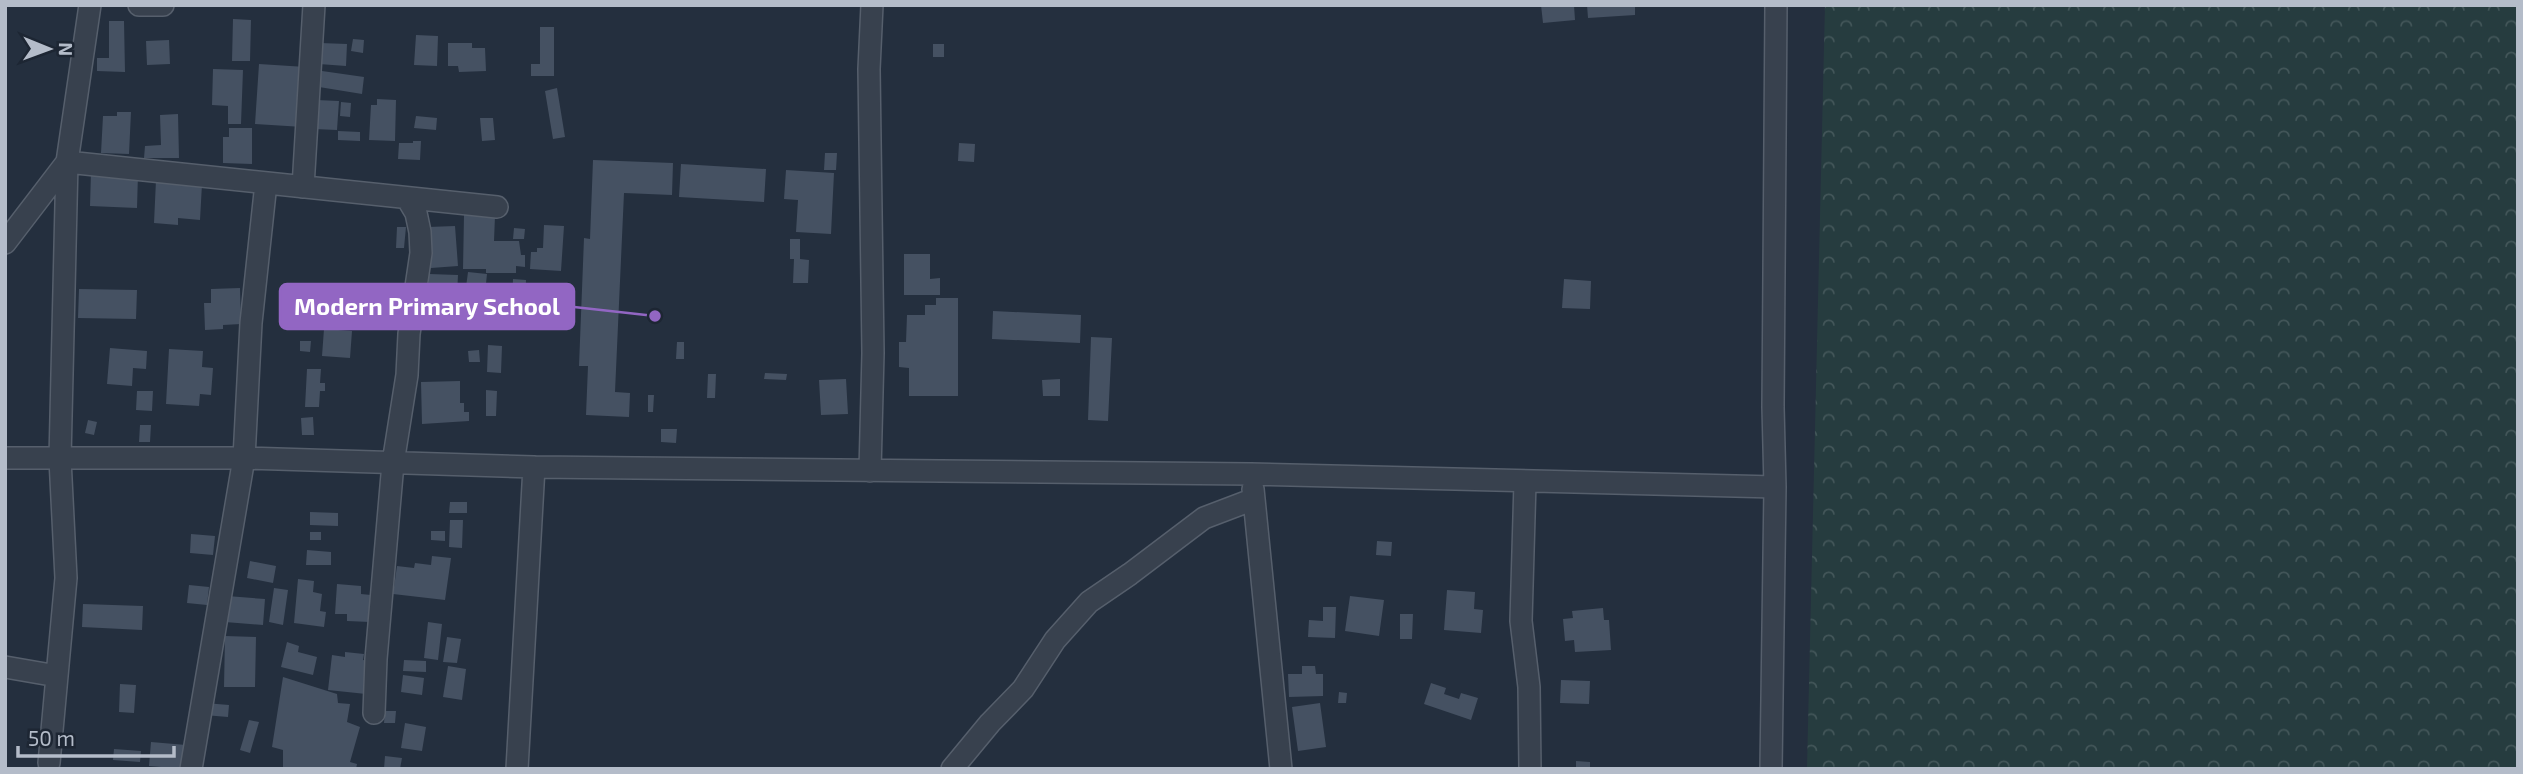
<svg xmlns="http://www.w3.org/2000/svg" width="2523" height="774" viewBox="0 0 2523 774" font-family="'Exo 2',sans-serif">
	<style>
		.forest { fill: url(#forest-crowns) }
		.building { fill: #455162 }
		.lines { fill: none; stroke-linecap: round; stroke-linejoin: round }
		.minor-casing { stroke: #565f6c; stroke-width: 24 }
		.minor { stroke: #38414e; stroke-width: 21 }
		.leader { fill: none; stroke: #9266c3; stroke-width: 2.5 }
		.callout-dot { fill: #9266c3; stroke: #1d2633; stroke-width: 2.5 }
		.callout { fill: #9266c3; stroke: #9266c3; stroke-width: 2.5 }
		.callout-label { font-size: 24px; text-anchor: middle; font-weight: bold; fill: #fff }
	</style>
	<defs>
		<pattern id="forest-crowns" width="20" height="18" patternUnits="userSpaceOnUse" patternTransform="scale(1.75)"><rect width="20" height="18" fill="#263c3f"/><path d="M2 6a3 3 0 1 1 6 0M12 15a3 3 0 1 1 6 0" fill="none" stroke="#435659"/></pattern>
	</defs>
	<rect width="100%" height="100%" fill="#242f3e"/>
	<path class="forest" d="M 1825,5 L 2518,5 L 2518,769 L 1807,769 Z"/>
	<path class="building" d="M 1541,5 L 1574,5 L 1575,20 L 1543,23 Z
		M 1587,5 L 1635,5 L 1635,15 L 1588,18 Z
		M 233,19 L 251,20 L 250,61 L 232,61 Z
		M 109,21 L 124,21 L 125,72 L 97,71 L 97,58 L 109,58 Z
		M 540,27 L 554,27 L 554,76 L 531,76 L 531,64 L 540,64 Z
		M 416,35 L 438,36 L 437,66 L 414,65 Z
		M 353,39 L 364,40 L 363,53 L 351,51 Z
		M 169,40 L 170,64 L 147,65 L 146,41 Z
		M 320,43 L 347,44 L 346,66 L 319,64 Z
		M 448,43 L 472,43 L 472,48 L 485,48 L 486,71 L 459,72 L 458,66 L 448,66 Z
		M 933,44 L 944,44 L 944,57 L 933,57 Z
		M 259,64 L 306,67 L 303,127 L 255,124 Z
		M 213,69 L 243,70 L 241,124 L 228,124 L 228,106 L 212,105 Z
		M 322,71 L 364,77 L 362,94 L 319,87 Z
		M 557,88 L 565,137 L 553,139 L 545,91 Z
		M 377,99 L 396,100 L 395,141 L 369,140 L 371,105 L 377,105 Z
		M 316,100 L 339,101 L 337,130 L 314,129 Z
		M 341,102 L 351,103 L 350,117 L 340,116 Z
		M 117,112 L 131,112 L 129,154 L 101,153 L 103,116 L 117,116 Z
		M 178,114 L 179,158 L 144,158 L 145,146 L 161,145 L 160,115 Z
		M 416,116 L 437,118 L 436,130 L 414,128 Z
		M 480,118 L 493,118 L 495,140 L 482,141 Z
		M 229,128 L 252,128 L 252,164 L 223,163 L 223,137 L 229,137 Z
		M 338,131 L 360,132 L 360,141 L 338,140 Z
		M 413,141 L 421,141 L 420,160 L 398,159 L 399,143 L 413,143 Z
		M 959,143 L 975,144 L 974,162 L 958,161 Z
		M 825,153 L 837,153 L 836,170 L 824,170 Z
		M 593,160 L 673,163 L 672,195 L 624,193 L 615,392 L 630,393 L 629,417 L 586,415 L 588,366 L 579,366 L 584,238 L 590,239 Z
		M 681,164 L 766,169 L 764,202 L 679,197 Z
		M 786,170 L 834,173 L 831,234 L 796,232 L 798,200 L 784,199 Z
		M 91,172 L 138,174 L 137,208 L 90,206 Z
		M 156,180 L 202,184 L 200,220 L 178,218 L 178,225 L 154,223 Z
		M 464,215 L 495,216 L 494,241 L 519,241 L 521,255 L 525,255 L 525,267 L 516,266 L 516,273 L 486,273 L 486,269 L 463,269 Z
		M 544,225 L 564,226 L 561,271 L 530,269 L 531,252 L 537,252 L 537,248 L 543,248 Z
		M 455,226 L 458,266 L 431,268 L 428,227 Z
		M 397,227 L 406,227 L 404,248 L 396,248 Z
		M 514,228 L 525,229 L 524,239 L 513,239 Z
		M 790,239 L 800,239 L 800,259 L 809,260 L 808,283 L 793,283 L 794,259 L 790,259 Z
		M 904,254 L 930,254 L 930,279 L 940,278 L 940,295 L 904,295 Z
		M 468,272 L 487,274 L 485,293 L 502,295 L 503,288 L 510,288 L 510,299 L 502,299 L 499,322 L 484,320 L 484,324 L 472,322 L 472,319 L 462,317 Z
		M 429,274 L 458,275 L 456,315 L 427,314 Z
		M 513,279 L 526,280 L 525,305 L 512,304 Z
		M 1564,279 L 1591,281 L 1590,309 L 1562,308 Z
		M 312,283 L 330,284 L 330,296 L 325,296 L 325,307 L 321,307 L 320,319 L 315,319 L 315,324 L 303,323 L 303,319 L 279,318 L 281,285 L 312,286 Z
		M 240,288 L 241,324 L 223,325 L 223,329 L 205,330 L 204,303 L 211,303 L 211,289 Z
		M 79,289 L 137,290 L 136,319 L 78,318 Z
		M 936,298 L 958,298 L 958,396 L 909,396 L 909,368 L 899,367 L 899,342 L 906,342 L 907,315 L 925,315 L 925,305 L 936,305 Z
		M 993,311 L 1081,315 L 1080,343 L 992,339 Z
		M 324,329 L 352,331 L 350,358 L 322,356 Z
		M 1091,337 L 1112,338 L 1108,421 L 1088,420 Z
		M 300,341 L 311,341 L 310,352 L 300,351 Z
		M 677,342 L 684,342 L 684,359 L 676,359 Z
		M 488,345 L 502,346 L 501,373 L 487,372 Z
		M 110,348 L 147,351 L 146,369 L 133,368 L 132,386 L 107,384 Z
		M 169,349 L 203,351 L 202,367 L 213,368 L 211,395 L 200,394 L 199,406 L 166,404 Z
		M 479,350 L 480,362 L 469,362 L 468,351 Z
		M 307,369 L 321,369 L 320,383 L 325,383 L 325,391 L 320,391 L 319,407 L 305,407 Z
		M 765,373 L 787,374 L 786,380 L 764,379 Z
		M 708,374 L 716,374 L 715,398 L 707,398 Z
		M 846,379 L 848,414 L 821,415 L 819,380 Z
		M 1060,379 L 1060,396 L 1043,396 L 1042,380 Z
		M 460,381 L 460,403 L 464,403 L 464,412 L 469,412 L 469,421 L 422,424 L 421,382 Z
		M 486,390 L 497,391 L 496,416 L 486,416 Z
		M 137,391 L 153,391 L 152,411 L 136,410 Z
		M 648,395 L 654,395 L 653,412 L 648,412 Z
		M 313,417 L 314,435 L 302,435 L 301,418 Z
		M 88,420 L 97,422 L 94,435 L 85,433 Z
		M 140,425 L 151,425 L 150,442 L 139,442 Z
		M 661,429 L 677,429 L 676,443 L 661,442 Z
		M 450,502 L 467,502 L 467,513 L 449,513 Z
		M 310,512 L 338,513 L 338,526 L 310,525 Z
		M 450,520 L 463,520 L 462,548 L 449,547 Z
		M 431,531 L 445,531 L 445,541 L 431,540 Z
		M 310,532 L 321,532 L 321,540 L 310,540 Z
		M 191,534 L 215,536 L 213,555 L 190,553 Z
		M 1377,541 L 1392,542 L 1391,556 L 1376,555 Z
		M 307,550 L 331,552 L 331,565 L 306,565 Z
		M 432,556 L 451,558 L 445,600 L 393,594 L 397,566 L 414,568 L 415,563 L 431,565 Z
		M 250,561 L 276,566 L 273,583 L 247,578 Z
		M 298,579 L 314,581 L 313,592 L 322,594 L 320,611 L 326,612 L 324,627 L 294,623 Z
		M 337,584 L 361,586 L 361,594 L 371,595 L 370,622 L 347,621 L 347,614 L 335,614 Z
		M 189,585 L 209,587 L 207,605 L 187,603 Z
		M 274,588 L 288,590 L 283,625 L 269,622 Z
		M 1447,590 L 1475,592 L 1474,609 L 1483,610 L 1481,633 L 1444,630 Z
		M 227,596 L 265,599 L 263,625 L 225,622 Z
		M 1350,596 L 1384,600 L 1379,636 L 1345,631 Z
		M 83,604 L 143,606 L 142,630 L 82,627 Z
		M 1323,607 L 1336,607 L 1335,638 L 1308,637 L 1309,620 L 1323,621 Z
		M 1603,608 L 1604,620 L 1609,620 L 1611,650 L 1575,652 L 1574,640 L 1565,641 L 1563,619 L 1573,618 L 1572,611 Z
		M 1400,614 L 1413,614 L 1412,639 L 1400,639 Z
		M 428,622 L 442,624 L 438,660 L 424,658 Z
		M 225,636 L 256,637 L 255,687 L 224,687 Z
		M 447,637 L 461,639 L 457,663 L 443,662 Z
		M 287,642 L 299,646 L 298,652 L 317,657 L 313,675 L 281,667 Z
		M 345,652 L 364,654 L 363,660 L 369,661 L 366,694 L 328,690 L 332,655 L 345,657 Z
		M 404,660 L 426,661 L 426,672 L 403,671 Z
		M 448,666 L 466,669 L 462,700 L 443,697 Z
		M 1302,666 L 1315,666 L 1316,674 L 1323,674 L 1323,696 L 1289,697 L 1288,674 L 1302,674 Z
		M 403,675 L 424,678 L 422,695 L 401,692 Z
		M 283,677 L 337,694 L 338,703 L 350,704 L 347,722 L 360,727 L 350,762 L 357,764 L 356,769 L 283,769 L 283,750 L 272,747 Z
		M 1561,680 L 1590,681 L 1589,704 L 1560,703 Z
		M 1431,683 L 1446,688 L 1444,694 L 1459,699 L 1461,693 L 1478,698 L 1471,720 L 1424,704 Z
		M 120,684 L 136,685 L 134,713 L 119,712 Z
		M 1339,692 L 1347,693 L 1346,703 L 1338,703 Z
		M 205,703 L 229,705 L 228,717 L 204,715 Z
		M 1320,703 L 1326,747 L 1298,751 L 1292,707 Z
		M 385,711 L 396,711 L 395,723 L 384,723 Z
		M 249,720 L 259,722 L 250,753 L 240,750 Z
		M 405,723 L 426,727 L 422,751 L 401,748 Z
		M 151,742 L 186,745 L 184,769 L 149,766 Z
		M 114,749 L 141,751 L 140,762 L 113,760 Z
		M 385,756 L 402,758 L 400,769 L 384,769 Z
		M 1576,761 L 1590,762 L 1590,769 L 1576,769 Z"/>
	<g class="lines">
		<g class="minor-casing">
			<path id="minor" d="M 139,5 L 163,5
				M 303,187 L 314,5
				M 5,243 L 67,162 L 90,5
				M 5,458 L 244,458 L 534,467 L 1251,474 L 1775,487
				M 870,471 L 873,353 L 869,69 L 872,5
				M 1525,482 L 1521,621 L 1529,687 L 1530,769
				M 1253,489 L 1281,769
				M 5,667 L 57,676
				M 374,713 L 376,659 L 393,463 L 407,375 L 409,334 L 421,253 L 420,232 L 416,213 L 407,198
				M 49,763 L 66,578 L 60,459 L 67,162 L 497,207
				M 191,769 L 244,458 L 251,323 L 266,183
				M 517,769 L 534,467
				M 952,769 L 990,723 L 1023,689 L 1055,640 L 1089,602 L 1130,574 L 1204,518 L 1254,499
				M 1771,769 L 1775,487 L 1773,407 L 1776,5"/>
		</g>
		<use href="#minor" class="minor"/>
	</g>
	<path class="leader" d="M655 316L574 307"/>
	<circle class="callout-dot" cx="655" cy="316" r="7"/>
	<rect class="callout" x="280" y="284" width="294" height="45" rx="7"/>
	<g class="callout-label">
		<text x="427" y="315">Modern Primary School</text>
	</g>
	<rect width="2523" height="774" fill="none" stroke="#b4bcc9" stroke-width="14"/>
	<g transform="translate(49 49) rotate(91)" stroke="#1d2633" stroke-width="5" paint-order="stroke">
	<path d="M0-5L12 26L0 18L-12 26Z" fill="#b4bcc9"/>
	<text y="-10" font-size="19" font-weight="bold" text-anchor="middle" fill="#b4bcc9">N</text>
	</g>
	<path d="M18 746v10h156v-10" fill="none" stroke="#b4bcc9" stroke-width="3.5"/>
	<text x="28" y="746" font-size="21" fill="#b4bcc9" stroke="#1d2633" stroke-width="5" paint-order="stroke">50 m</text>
</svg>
